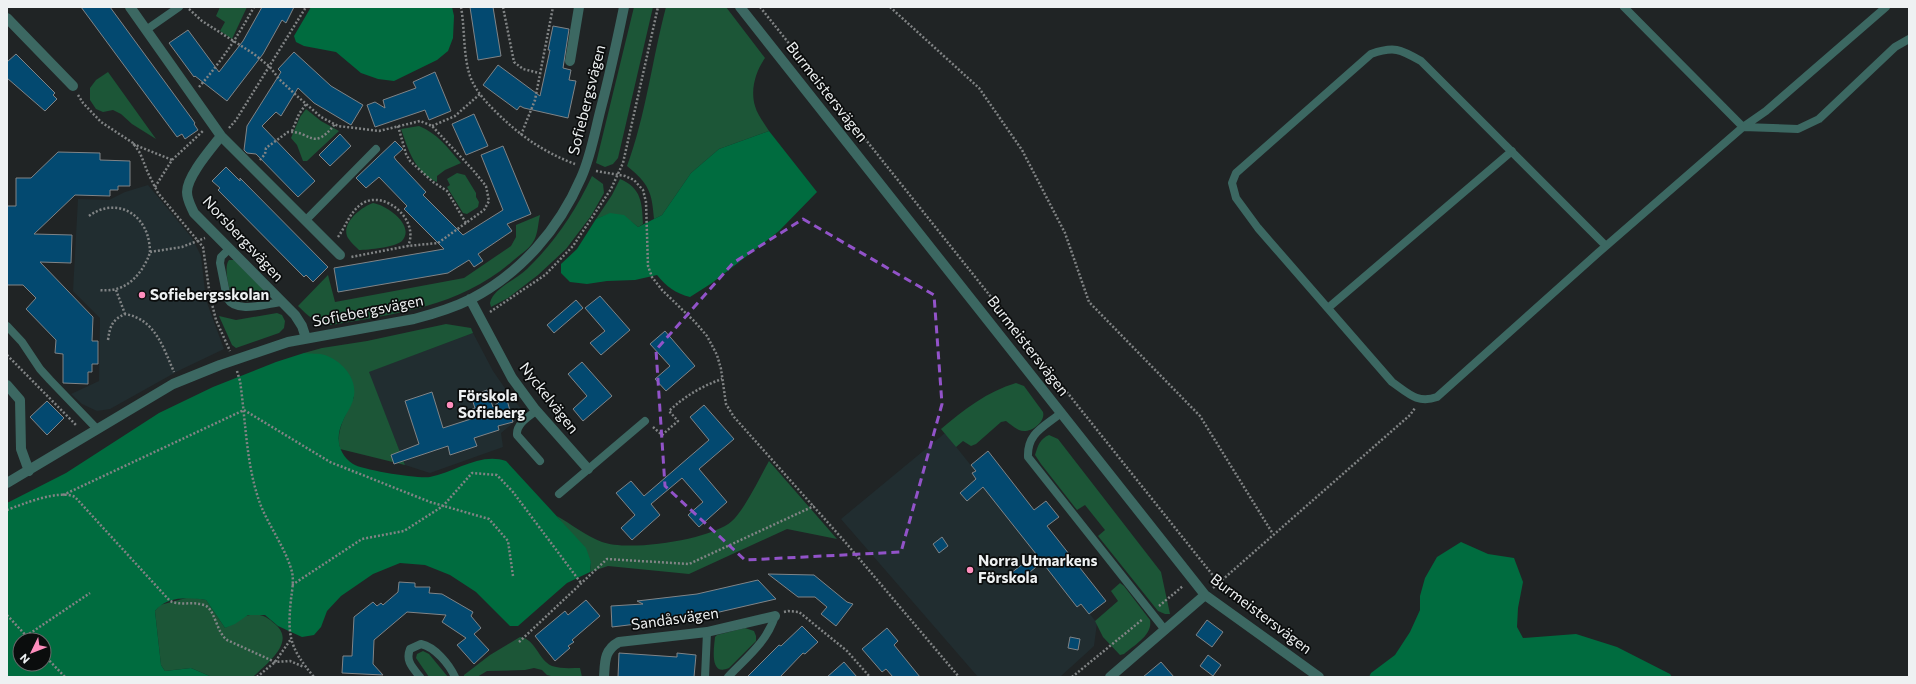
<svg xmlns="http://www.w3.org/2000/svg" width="1916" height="684" viewBox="0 0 1916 684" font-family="Commissioner,sans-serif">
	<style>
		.built { fill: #212d30 }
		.green { fill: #1c5637 }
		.forest { fill: #006c3f; fill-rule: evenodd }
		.building { fill: #034970; stroke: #808487 }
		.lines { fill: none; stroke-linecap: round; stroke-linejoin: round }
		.path { stroke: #818485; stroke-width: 2.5; stroke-dasharray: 2 2; stroke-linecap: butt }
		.lane { stroke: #3c6862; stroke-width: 8 }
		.street { stroke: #3c6862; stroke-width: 10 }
		.marked { fill: none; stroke: #9253c9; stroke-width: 3; stroke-dasharray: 8 5; stroke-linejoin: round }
		.poi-dot { fill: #fe8ebd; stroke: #0b0d0d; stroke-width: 1.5 }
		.labels { text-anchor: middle; stroke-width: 3.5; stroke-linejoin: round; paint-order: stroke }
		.street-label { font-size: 15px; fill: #eef1f2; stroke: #0b0d0d }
		.poi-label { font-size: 15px; font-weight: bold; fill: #eef1f2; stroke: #0b0d0d; text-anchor: start }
	</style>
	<rect width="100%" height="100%" fill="#202425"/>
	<path class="built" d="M 148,185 L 192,238 L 201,256 L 206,300 L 224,349 L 178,371 L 110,409 L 97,411 L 82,404 L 71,394 L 99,381 L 100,318 L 73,291 L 78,199 L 109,200 L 125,192 Z
		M 473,333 L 493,371 L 511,397 L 525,413 L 501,433 L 503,447 L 430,473 L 405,465 L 368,372 Z
		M 945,433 L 1097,623 L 1094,646 L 1060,677 L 978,677 L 841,519 Z"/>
	<path class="green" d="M 220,7 L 247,7 L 232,39 L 220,31 L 225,22 L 216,16 Z
		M 634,7 L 653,7 L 618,158 L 613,164 L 605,167 L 596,163 Z
		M 666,7 L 726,7 L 765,58 C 756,71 750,89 755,106 C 757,114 764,123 769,131 L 719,149 L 691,173 L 662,215 L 654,219 C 652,192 649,184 627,166 C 646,115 652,60 666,7 Z
		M 108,72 L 156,139 L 132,124 L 121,114 L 113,110 L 103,112 L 96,109 L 90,100 L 90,88 L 96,80 Z
		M 306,109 L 321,121 L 339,131 L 307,161 L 303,161 L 297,145 L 291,138 L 300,117 Z
		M 419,126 C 437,133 448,148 461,163 L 445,170 L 437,176 L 437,182 C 415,173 408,149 401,129 Z
		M 457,173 L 465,175 L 476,193 L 476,197 L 479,202 L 478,207 L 467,214 L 463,213 L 447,187 L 450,185 L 447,179 Z
		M 592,176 L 603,184 L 604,193 L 591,216 L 566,249 L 538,275 L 508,298 L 491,307 L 490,303 C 493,288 516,280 527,269 C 555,242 575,212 592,176 Z
		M 620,179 C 642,188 642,204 643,224 L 638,227 C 622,214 616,211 596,219 L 612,195 Z
		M 373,203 C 386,205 416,225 402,241 C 396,247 368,250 359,250 C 356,247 351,243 348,238 C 340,224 361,207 373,203 Z
		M 540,215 C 538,223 538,235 533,242 C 530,248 521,254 515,259 C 463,306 398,314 331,325 C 316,323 308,316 298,306 L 328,275 L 335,302 L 464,278 L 511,246 L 516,237 L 516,225 Z
		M 229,260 L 234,260 L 267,293 L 268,297 L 265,300 C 257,300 244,303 237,300 C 229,297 223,266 229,260 Z
		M 277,313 L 282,315 L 285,321 L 284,328 L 279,333 L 236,348 L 232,345 L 219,316 L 236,320 Z
		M 446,324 L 471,328 L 473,333 L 369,372 L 405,465 L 340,449 C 335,430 347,413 354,397 L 304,353 L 322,348 L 367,341 Z
		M 1016,383 L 1024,386 L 1043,412 C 1046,422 1029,435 1019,430 C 1015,428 1010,424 1006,421 L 1001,422 L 976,444 L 971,446 L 963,441 L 956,447 L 941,429 C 963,410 988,391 1016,383 Z
		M 1049,435 L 1058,439 L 1161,572 L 1170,614 L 1165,614 L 1158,611 L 1098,536 L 1105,530 L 1085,505 L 1077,510 L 1041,464 L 1035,455 C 1038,445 1040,439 1049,435 Z
		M 769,461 L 837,539 L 787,529 L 689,574 L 608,566 L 590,572 L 591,562 L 557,516 C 571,524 586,536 602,542 C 628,552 711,540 732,521 C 745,509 760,477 769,461 Z
		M 1120,583 L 1124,586 L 1150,620 C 1153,635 1134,645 1124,654 L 1120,655 L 1103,637 L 1095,621 L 1118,601 L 1111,591 Z
		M 190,597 L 206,600 L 225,628 C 232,625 244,615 250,615 C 261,613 267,617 275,624 C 297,642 266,664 253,677 L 212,677 L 191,668 L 165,671 L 161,665 L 155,611 L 160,605 Z
		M 745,628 L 754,631 L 756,636 L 756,641 L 729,668 C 709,677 714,648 715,637 L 717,635 Z
		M 520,637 C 536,639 538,660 552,666 C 561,669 571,668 580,668 L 582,677 L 555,677 L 547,675 L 542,670 L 534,668 L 525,670 L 487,671 L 477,677 L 464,677 L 464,675 L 490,655 Z
		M 423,651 L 429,654 L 448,677 L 429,677 L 416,658 L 417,654 Z"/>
	<path class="forest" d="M 311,7 L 452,7 L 454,16 L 453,38 L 448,51 L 437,60 L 394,81 L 378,79 L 361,73 L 336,52 L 304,46 L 296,42 L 294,36 Z
		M 769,131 L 817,192 L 779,231 L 712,283 L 690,297 C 675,293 667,287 657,275 L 635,280 L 607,281 L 587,284 L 570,282 L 561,273 L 561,264 L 577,249 L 596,219 L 610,213 L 624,215 L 638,227 L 662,215 L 691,173 L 719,149 Z
		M 304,353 C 311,354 319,353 325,355 C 342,361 357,378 354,396 C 353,405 346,413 343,421 C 335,437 338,454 353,464 C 362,470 419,479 430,477 C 455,472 481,452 506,461 L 586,548 L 591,562 L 590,572 L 567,583 L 518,626 L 510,626 L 476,592 L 450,575 L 425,565 L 400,563 L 373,574 L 341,596 L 327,611 L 321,627 L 314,635 L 302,637 L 278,626 L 265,615 L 248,615 L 235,624 L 225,628 L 206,600 C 189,597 166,596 155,611 L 161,665 L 165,671 L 191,668 L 212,677 L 7,677 L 7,503 L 66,473 L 159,413 L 213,387 L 276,362 ZM 20,640 L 44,640 L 44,664 L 20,664 Z
		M 1461,542 L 1488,554 L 1514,558 L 1523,582 L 1518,608 L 1517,627 L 1523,638 L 1576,634 L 1617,647 L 1670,674 L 1672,677 L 1369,677 L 1371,673 L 1395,655 L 1410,632 L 1420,610 L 1420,596 L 1425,578 L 1437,557 Z"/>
	<path class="building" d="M 81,7 L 110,7 L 195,123 L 194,124 L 198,130 L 185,139 L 182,134 L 177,137 Z
		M 262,7 L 294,7 L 286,23 L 282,20 L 263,54 L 227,101 L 195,76 L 194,77 L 169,43 L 188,30 L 219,72 L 243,41 Z
		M 470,7 L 493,7 L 501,56 L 478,60 Z
		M 553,26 L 569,29 L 563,68 L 571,70 L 569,80 L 576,81 L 568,118 L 524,108 L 520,106 L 517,110 L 483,85 L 498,65 L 540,96 L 550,50 L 548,50 Z
		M 294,52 L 331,86 L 363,105 L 351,125 L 314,103 L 298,88 L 281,116 L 276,112 L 262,126 L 315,181 L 298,197 L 256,154 L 247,153 L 244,150 L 247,126 L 281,72 L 278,69 Z
		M 16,54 L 55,93 L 53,95 L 57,99 L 45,111 L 7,78 L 7,62 Z
		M 435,72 L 451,111 L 429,120 L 425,110 L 375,127 L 367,105 L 375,102 L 385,108 L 383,100 L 416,88 L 413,82 Z
		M 474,114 L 488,146 L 466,155 L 452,124 Z
		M 340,134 L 351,146 L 330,166 L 319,155 Z
		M 395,141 L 403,149 L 394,157 L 396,160 L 426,192 L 423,195 L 463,235 L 503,210 L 481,155 L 503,146 L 531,214 L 507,224 L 512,231 L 478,254 L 483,261 L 474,267 L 469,260 L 448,273 L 338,292 L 334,268 L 444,249 L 404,209 L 407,206 L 379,177 L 366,188 L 356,178 Z
		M 58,152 L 100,153 L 100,160 L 130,161 L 130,186 L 118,186 L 118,190 L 110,190 L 110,196 L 75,195 L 34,234 L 72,235 L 71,263 L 40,262 L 93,317 L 92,341 L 98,341 L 98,364 L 92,364 L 92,372 L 88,372 L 88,384 L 63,383 L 63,354 L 55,353 L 56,340 L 26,309 L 36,298 L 23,285 L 7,285 L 7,206 L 16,206 L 16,178 L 31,178 Z
		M 226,167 L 240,181 L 240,178 L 328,267 L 313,282 L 306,275 L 304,277 L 218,190 L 220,188 L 212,181 Z
		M 600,296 L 630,330 L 601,355 L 590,343 L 605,331 L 585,308 Z
		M 576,300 L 583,308 L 554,333 L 547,325 Z
		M 665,331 L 695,366 L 666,391 L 655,379 L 670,366 L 650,344 Z
		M 582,362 L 612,396 L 583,421 L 573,409 L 587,396 L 568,374 Z
		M 487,390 L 493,407 L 506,396 L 513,422 L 498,426 L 499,430 L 474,438 L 477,446 L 450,455 L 448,446 L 394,464 L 391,455 L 419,444 L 405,401 L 432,392 L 443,428 L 474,418 L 472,409 L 475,408 L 471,396 Z
		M 47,401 L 64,418 L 47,435 L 30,417 Z
		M 704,405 L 734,439 L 699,469 L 727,502 L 699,527 L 688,515 L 703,502 L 682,478 L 651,504 L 660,515 L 632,540 L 621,528 L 635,515 L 616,493 L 631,481 L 644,496 L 709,440 L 690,417 Z
		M 988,451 L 1034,510 L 1046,501 L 1059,517 L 1047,526 L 1106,601 L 1089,614 L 1081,604 L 1077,607 L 1042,562 L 1018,582 L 1011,573 L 1036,554 L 983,487 L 967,501 L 960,493 L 976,479 L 972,473 L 976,471 L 971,465 Z
		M 942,537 L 948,546 L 939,553 L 933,544 Z
		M 768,574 L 814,575 L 847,602 L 853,604 L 836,626 L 821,614 L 827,607 L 815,597 L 798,597 Z
		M 758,580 L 776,599 L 702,616 L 612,627 L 611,606 L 643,604 L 637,601 L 697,594 Z
		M 399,582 L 415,583 L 415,587 L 430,587 L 429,593 L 442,594 L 473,612 L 471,616 L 481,628 L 474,634 L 489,650 L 474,664 L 457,645 L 466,638 L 442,622 L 446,615 L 407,612 L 374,640 L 373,664 L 383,675 L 342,673 L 343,656 L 352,656 L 354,617 L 373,602 L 377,606 L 381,603 L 383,605 L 398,592 Z
		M 586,600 L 600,616 L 572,640 L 574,642 L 568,646 L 570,648 L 555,661 L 535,636 L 565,611 L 568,615 Z
		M 1207,620 L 1223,632 L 1212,647 L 1196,635 Z
		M 802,626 L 818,642 L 805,654 L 803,653 L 780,677 L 747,677 L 779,645 L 781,646 Z
		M 887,628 L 898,641 L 894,645 L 920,677 L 893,677 L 886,669 L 882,672 L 862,649 Z
		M 1070,637 L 1080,639 L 1078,650 L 1068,648 Z
		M 619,653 L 677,657 L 677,653 L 696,655 L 694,677 L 618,677 Z
		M 1208,655 L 1221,665 L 1213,676 L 1200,666 Z
		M 844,662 L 857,677 L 827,677 Z
		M 1161,662 L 1174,677 L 1143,677 Z"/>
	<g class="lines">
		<path class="path" d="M 461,7 C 465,29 463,55 470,76 C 475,90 485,101 495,111 C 519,135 543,152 575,164
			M 503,7 L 514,62 L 523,69 L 539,73
			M 760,7 L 1219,583
			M 890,7 L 979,88 L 1022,150 L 1065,233 L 1089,302 L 1200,416 L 1273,534
			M 189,9 L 202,21 L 254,54 L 270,67 L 279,79 L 297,96 L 321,117 L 338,126 L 379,131 L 420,121 L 432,126 L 473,170 L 486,186 L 489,201 L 484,210 L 438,243 L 408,246 L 351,257
			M 199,87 C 221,62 238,36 254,7
			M 78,95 L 83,103 L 101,122 L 133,143 L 140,153 L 148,173 L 158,193 L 203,247 L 210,296 L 216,320 L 230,351
			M 398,126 L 406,154 L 410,161 L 433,182 L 447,191 L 466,223
			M 432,126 L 455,116 L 480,94
			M 229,128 L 236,120 L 306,7
			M 292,131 L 299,114 L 306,104
			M 521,135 L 535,100 L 553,7
			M 133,144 L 172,160
			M 260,160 L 265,154 L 266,148 L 288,132 C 311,130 312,153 335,124
			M 596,171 L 625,176 L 634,180 L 643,190 L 646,202 L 648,266 L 652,277 L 662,290 L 695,322 L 707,336 L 717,355 L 721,369 L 726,404 L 734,417 L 846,543 L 959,677
			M 155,187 L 172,160 L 204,130
			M 89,216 C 112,199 140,209 148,237 C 149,241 150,247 150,252 C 149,257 145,264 142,269 C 131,285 118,292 99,290
			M 338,237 C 346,226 350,211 363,203 C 385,190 420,220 408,246
			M 150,252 L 182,247 L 205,238
			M 116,290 L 125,314
			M 490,312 L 545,275 L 573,246 L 611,189 L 623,163 L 658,7
			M 108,340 C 110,326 112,320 125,314 C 155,319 163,347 174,372
			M 7,355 L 77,426
			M 237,371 L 240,381 C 246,422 246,467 261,506 C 270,528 286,549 292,572 C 294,581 292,591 291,599 C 287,637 290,648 314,677
			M 653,427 L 662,435 L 678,421 L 669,411 C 685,396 702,386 722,379
			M 63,495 L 244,410 L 330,462 L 430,502 L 489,519 L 508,541 L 513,576
			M 7,510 C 23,504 59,489 75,497 L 170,601 C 181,606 192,601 204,605 C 215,608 216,632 227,640 L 275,662 L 290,661 L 304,667
			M 292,585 L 362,539 L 404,531 L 443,506 L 472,473 L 497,475 L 513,492 L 581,583
			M 1213,588 L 1410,415 L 1415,408
			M 1159,606 L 1183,586
			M 784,612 L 788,611 L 799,612 L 847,651 L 870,677
			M 7,615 L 30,640
			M 26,636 L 90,593
			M 519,642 L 607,559 L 689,564 L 814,506
			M 44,655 L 65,677
			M 257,677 L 275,662 L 291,639
			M 1072,677 L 1143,619"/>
		<path class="lane" d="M 1624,7 L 1743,127 L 1766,111 L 1886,7
			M 146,30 L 179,7
			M 306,220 L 376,149
			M 1606,246 L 1421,61 C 1400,49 1394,46 1371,54 L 1236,173 L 1232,183 L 1236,198 L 1258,228 L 1392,382 C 1408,393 1417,404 1437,397 L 1599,252 L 1606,246 L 1743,127 L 1798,129 L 1819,119 L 1895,47 L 1909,39
			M 229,249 L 221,257 L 220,263 L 227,298 C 236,314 265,304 281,302
			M 1328,308 L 1512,151
			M 7,326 L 22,342 L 40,369 L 50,380 L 97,429
			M 536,411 C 528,417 516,424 517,435 L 540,461
			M 1061,413 C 1044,427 1027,433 1028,457 L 1165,630
			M 559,494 L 645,421
			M 420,677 C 413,668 405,661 410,649 L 421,644 C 435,647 449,664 455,677
			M 705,677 L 707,632
			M 728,677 C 746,658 767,642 775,616"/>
		<path class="street" d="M 130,7 L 221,136 L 340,255
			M 740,7 L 1205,595 L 1319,677
			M 7,18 L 73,86
			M 570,61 L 579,7
			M 221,136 C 211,149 187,176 187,192 C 187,200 191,206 194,213 L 295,315 L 302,326 L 306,338
			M 470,299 L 512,378 L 534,408 L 588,469
			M 7,385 L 20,400 L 21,449 L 29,471
			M 7,483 L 173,384 L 220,365 L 288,342 L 414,319 C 433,314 453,308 471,299 C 521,273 559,229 581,178 C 591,156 595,131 601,108 C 610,74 617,41 624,7
			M 604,677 C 605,662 604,650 619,642 L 707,632 L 775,616
			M 1110,677 L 1205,595"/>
	</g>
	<path class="marked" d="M 803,219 L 934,295 L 942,404 L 901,552 L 745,560 L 665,486 L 656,350 L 733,263 Z"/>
	<g class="poi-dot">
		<circle cx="142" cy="295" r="4"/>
		<circle cx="450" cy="405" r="4"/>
		<circle cx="970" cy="570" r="4"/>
	</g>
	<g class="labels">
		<g class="street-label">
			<text transform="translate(827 92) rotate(52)" y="5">Burmeistersvägen</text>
			<text transform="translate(587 100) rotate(-76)" y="5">Sofiebergsvägen</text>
			<text transform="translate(243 239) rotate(47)" y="5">Norsbergsvägen</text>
			<text transform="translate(368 311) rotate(-11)" y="5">Sofiebergsvägen</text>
			<text transform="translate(1028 346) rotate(52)" y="5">Burmeistersvägen</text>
			<text transform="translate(549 398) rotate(52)" y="5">Nyckelvägen</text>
			<text transform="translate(1261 614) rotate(37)" y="5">Burmeistersvägen</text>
			<text transform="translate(675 619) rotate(-8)" y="5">Sandåsvägen</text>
		</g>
		<g class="poi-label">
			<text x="150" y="300">Sofiebergsskolan</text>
			<text x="458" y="401">Förskola<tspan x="458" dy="17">Sofieberg</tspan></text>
			<text x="978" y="566">Norra Utmarkens<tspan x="978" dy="17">Förskola</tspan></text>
		</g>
	</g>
	<rect width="1916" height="684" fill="none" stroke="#eef1f2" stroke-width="16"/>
	<g transform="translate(32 652) rotate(227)"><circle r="19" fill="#0b0d0d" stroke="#666869"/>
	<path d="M0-3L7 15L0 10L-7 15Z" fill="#fe8ebd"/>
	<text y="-6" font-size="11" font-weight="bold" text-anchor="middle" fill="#eef1f2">N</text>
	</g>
</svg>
